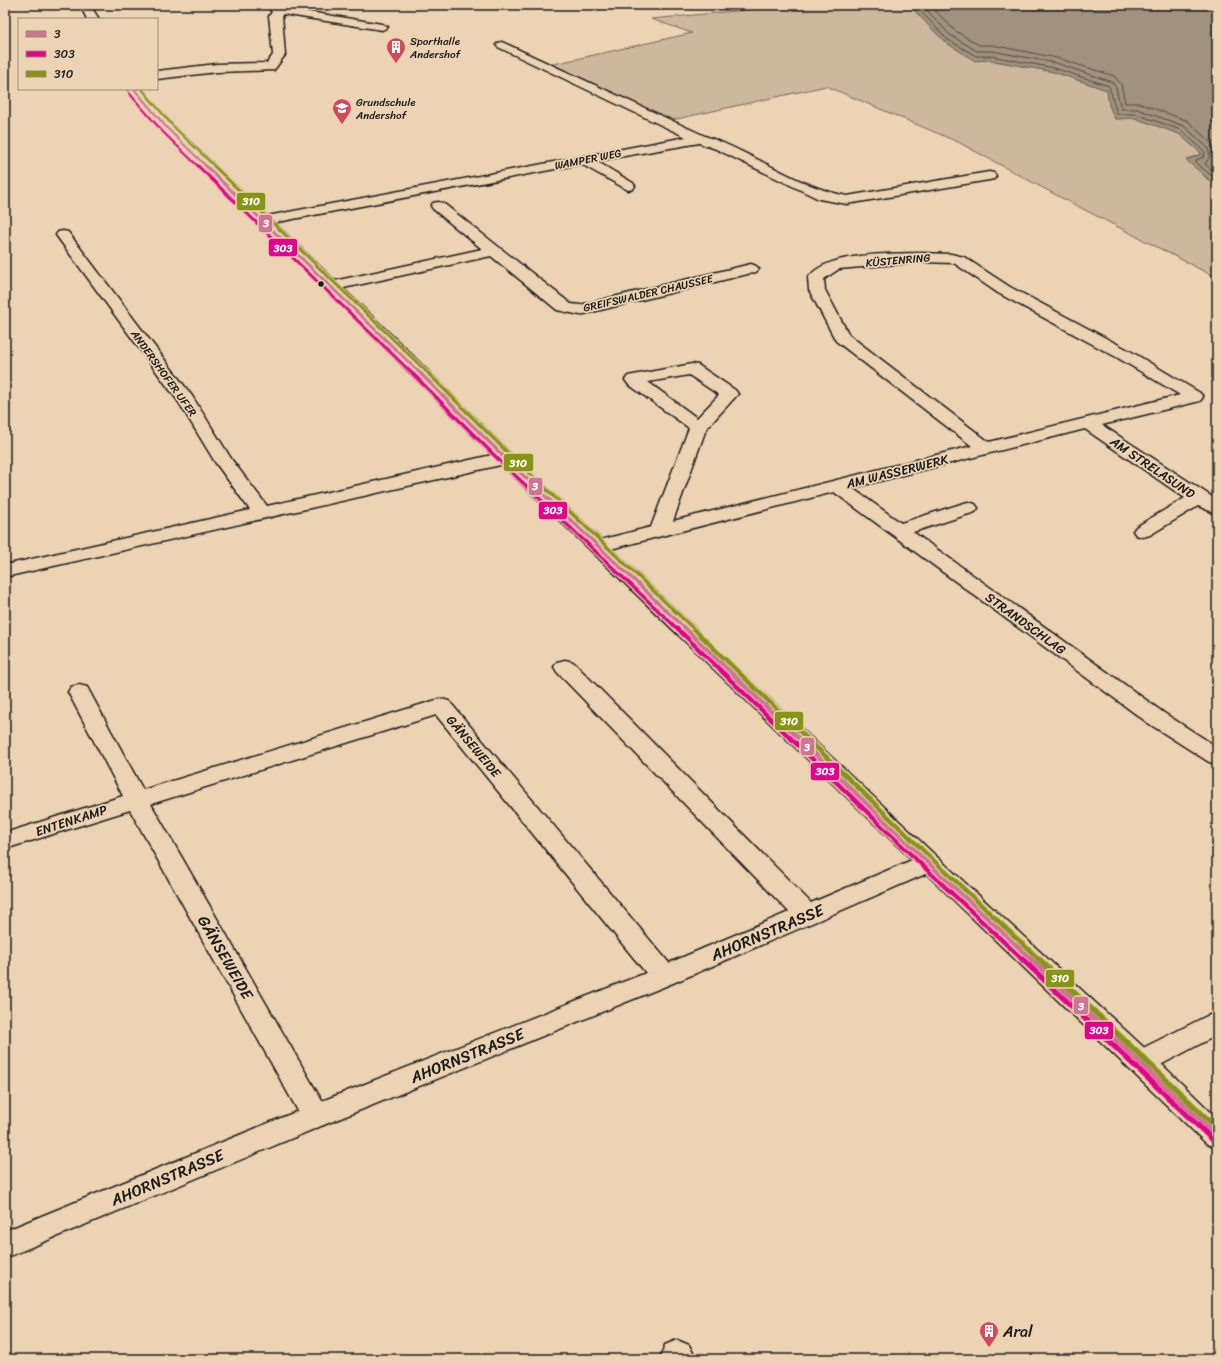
<svg xmlns="http://www.w3.org/2000/svg" width="1222" height="1364" viewBox="0 0 1222 1364" font-family="Sriracha,sans-serif">
	<style>
		.green { fill: #cdb89d; stroke: #746a5c }
		.water { fill: #a1927e; stroke: #6c6357 }
		.lines { fill: none; stroke-linecap: round; stroke-linejoin: round }
		.shore { stroke: #514b43; stroke-width: 1 }
		.minor-casing { stroke: #1c1c1c; stroke-width: 3 }
		.major-casing { stroke: #1c1c1c; stroke-width: 3 }
		.minor { fill: #ebd3b3; fill-rule: evenodd }
		.major { fill: #ebd3b3; fill-rule: evenodd }
		.bus-1-far4-casing { stroke: #ebd3b3; stroke-width: 3.5 }
		.bus-1-far3-casing { stroke: #ebd3b3; stroke-width: 5 }
		.bus-1-far2-casing { stroke: #ebd3b3; stroke-width: 6 }
		.bus-1-far1-casing { stroke: #ebd3b3; stroke-width: 8 }
		.bus-1-casing { stroke: #ebd3b3; stroke-width: 8 }
		.bus-2-far4-casing { stroke: #ebd3b3; stroke-width: 3.5 }
		.bus-2-far3-casing { stroke: #ebd3b3; stroke-width: 5 }
		.bus-2-far2-casing { stroke: #ebd3b3; stroke-width: 6 }
		.bus-2-far1-casing { stroke: #ebd3b3; stroke-width: 8 }
		.bus-2-casing { stroke: #ebd3b3; stroke-width: 8 }
		.bus-3-far4-casing { stroke: #ebd3b3; stroke-width: 3.5 }
		.bus-3-far3-casing { stroke: #ebd3b3; stroke-width: 5 }
		.bus-3-far2-casing { stroke: #ebd3b3; stroke-width: 6 }
		.bus-3-far1-casing { stroke: #ebd3b3; stroke-width: 8 }
		.bus-3-casing { stroke: #ebd3b3; stroke-width: 8 }
		.bus-1-far4 { stroke: #cd7593; stroke-width: 2 }
		.bus-1-far3 { stroke: #cd7593; stroke-width: 3 }
		.bus-1-far2 { stroke: #cd7593; stroke-width: 3.5 }
		.bus-1-far1 { stroke: #cd7593; stroke-width: 4.5 }
		.bus-1 { stroke: #cd7593; stroke-width: 5.5 }
		.bus-2-far4 { stroke: #e2008d; stroke-width: 2 }
		.bus-2-far3 { stroke: #e2008d; stroke-width: 3 }
		.bus-2-far2 { stroke: #e2008d; stroke-width: 3.5 }
		.bus-2-far1 { stroke: #e2008d; stroke-width: 4.5 }
		.bus-2 { stroke: #e2008d; stroke-width: 5.5 }
		.bus-3-far4 { stroke: #869513; stroke-width: 2 }
		.bus-3-far3 { stroke: #869513; stroke-width: 3 }
		.bus-3-far2 { stroke: #869513; stroke-width: 3.5 }
		.bus-3-far1 { stroke: #869513; stroke-width: 4.5 }
		.bus-3 { stroke: #869513; stroke-width: 5.5 }
		.bus-dot { fill: #1c1c1c; stroke: #ebd3b3; stroke-width: 1.5 }
		.labels { text-anchor: middle; stroke-width: 3.5; stroke-linejoin: round; paint-order: stroke }
		.far-poi-label { font-size: 11px; fill: #1c1c1c; stroke: #ebd3b3; text-anchor: start }
		.far-street-label { font-size: 11px; fill: #1c1c1c; stroke: #ebd3b3 }
		.street-label { font-size: 13px; fill: #1c1c1c; stroke: #ebd3b3 }
		.near-street-label { font-size: 16px; fill: #1c1c1c; stroke: #ebd3b3 }
		.near-poi-label { font-size: 16px; fill: #1c1c1c; stroke: #ebd3b3; text-anchor: start }
		.line-badge { stroke: #ebd3b3; stroke-width: 1.5 }
		.badge-label { font-size: 11px; text-anchor: middle; font-weight: bold; fill: #fff }
	</style>
	<rect width="100%" height="100%" fill="#ebd3b3"/>
	<filter id="ink" filterUnits="userSpaceOnUse"><feTurbulence type="fractalNoise" baseFrequency=".025" numOctaves="2"/><feDisplacementMap in="SourceGraphic" scale="8" xChannelSelector="R" yChannelSelector="G"/><feConvolveMatrix kernelMatrix="1 2 1 2 8 2 1 2 1" color-interpolation-filters="sRGB"/></filter>
	<g filter="url(#ink)">
		<path class="green" d="M 752,5 L 909,5 L 945,42 L 975,60 L 990,60 L 1054,72 L 1107,90 L 1109,105 L 1115,119 L 1135,118 L 1179,134 L 1202,154 L 1187,159 L 1207,179 L 1217,185 L 1217,278 L 1058,196 L 958,142 L 826,86 L 663,122 L 545,66 L 692,33 L 651,19 L 758,9 Z"/>
		<path class="water" d="M 909,5 L 1217,5 L 1217,185 L 1208,179 L 1186,160 L 1202,154 L 1179,134 L 1135,118 L 1115,119 L 1109,105 L 1107,90 L 1054,72 L 990,60 L 975,61 L 945,42 Z"/>
		<g class="lines">
			<path class="shore" d="M 915,5 L 947,39 L 976,56 L 991,56 L 1054,68 L 1109,86 L 1117,114 L 1136,114 L 1181,130 L 1205,152 L 1204,157 L 1196,160 L 1196,163 L 1217,180
				M 922,5 L 950,35 L 977,51 L 992,51 L 1056,63 L 1112,82 L 1116,88 L 1121,109 L 1137,109 L 1184,126 L 1208,148 L 1210,156 L 1205,164 L 1217,174
				M 930,5 L 954,30 L 979,45 L 992,45 L 1057,58 L 1114,76 L 1121,84 L 1125,103 L 1139,103 L 1188,121 L 1213,145 L 1216,154 L 1213,164 L 1217,167"/>
			<g class="minor-casing">
				<path id="minor" d="M 276,5 L 286,5 L 285,8 L 382,24 L 388,27 L 382,30 L 282,14 L 285,55 L 274,70 L 217,72 L 157,79 L 157,71 L 217,64 L 267,63 L 273,55 L 269,16 L 272,12 L 270,10 Z
					M 502,42 L 705,136 C 752,152 800,188 847,196 L 989,172 L 994,173 L 996,176 L 994,179 L 989,180 L 847,204 L 819,199 L 716,149 L 699,143 L 596,161 L 633,183 L 635,186 L 633,189 L 628,190 L 581,164 L 262,225 L 257,224 L 255,221 L 257,218 L 262,217 L 686,137 L 498,47 L 496,45 L 498,43 Z
					M 438,202 L 443,203 L 571,304 L 580,305 L 751,264 L 756,266 L 759,269 L 756,272 L 580,315 L 557,310 L 491,256 L 330,291 L 325,289 L 322,286 L 325,283 L 482,249 L 433,209 L 431,206 L 433,203 Z
					M 63,231 L 68,232 L 192,396 L 232,460 L 267,506 L 505,452 L 511,454 L 514,458 L 511,462 L 505,464 L 5,577 L 5,565 L 250,510 L 215,462 L 178,401 L 56,235 L 58,232 Z
					M 920,253 L 951,254 L 964,257 L 1010,287 L 1130,351 L 1200,393 L 1203,397 L 1200,401 L 1102,425 L 1217,500 L 1217,514 L 1198,506 L 1150,535 L 1143,537 L 1136,535 L 1133,531 L 1136,527 L 1185,498 L 1085,429 L 852,488 L 901,523 L 961,504 L 968,502 L 975,504 L 978,508 L 975,512 L 913,532 L 1164,713 L 1217,747 L 1217,764 L 1209,762 L 1148,723 L 834,492 L 599,552 L 592,550 L 589,546 L 592,542 L 651,527 L 689,428 L 628,384 L 625,380 L 628,376 L 692,364 L 698,365 L 735,390 L 738,394 L 706,429 L 673,521 L 972,446 L 836,341 L 809,290 L 808,278 C 826,252 890,254 920,253 ZM 920,262 L 954,263 L 998,293 L 1118,358 L 1180,395 L 989,442 L 849,335 L 825,290 L 824,279 L 839,269 ZM 689,375 L 719,395 L 697,418 L 648,382 Z
					M 565,660 L 573,662 L 811,903 L 919,857 L 928,855 L 937,857 L 940,863 L 937,869 L 673,983 L 326,1124 L 5,1258 L 5,1231 L 298,1111 L 130,810 L 5,849 L 5,833 L 123,796 L 68,692 L 71,687 L 79,685 L 87,687 L 143,790 L 433,701 L 441,699 L 449,701 L 669,963 L 789,912 L 557,672 L 554,667 L 557,662 ZM 436,715 L 646,973 L 322,1101 L 151,804 Z
					M 1217,1013 L 1217,1035 L 1151,1070 L 1141,1073 L 1131,1070 L 1127,1062 L 1131,1054 L 1207,1016 Z
					M 677,1340 L 689,1345 L 696,1359 L 662,1359 L 661,1355 L 665,1345 Z"/>
			</g>
			<g class="major-casing">
				<path id="major" d="M 80,5 L 90,5 L 99,19 L 87,19 Z
					M 128,89 L 141,89 L 172,125 L 406,349 L 511,454 L 937,857 L 1151,1054 L 1217,1118 L 1217,1148 L 1207,1144 L 499,462 L 394,357 L 162,131 Z"/>
			</g>
			<use href="#minor" class="minor"/>
			<use href="#major" class="major"/>
			<g class="bus-1-far4-casing">
				<path id="bus-1-far4" d="M 134,89 L 167,128 L 207,167"/>
			</g>
			<g class="bus-1-far3-casing">
				<path id="bus-1-far3" d="M 206,166 L 422,375"/>
			</g>
			<g class="bus-1-far2-casing">
				<path id="bus-1-far2" d="M 421,374 L 505,458 L 691,634"/>
			</g>
			<g class="bus-1-far1-casing">
				<path id="bus-1-far1" d="M 690,633 L 928,863 L 1031,959"/>
			</g>
			<g class="bus-1-casing">
				<path id="bus-1" d="M 1030,958 L 1217,1136"/>
			</g>
			<g class="bus-2-far4-casing">
				<path id="bus-2-far4" d="M 129,93 L 163,132 L 199,167"/>
			</g>
			<g class="bus-2-far3-casing">
				<path id="bus-2-far3" d="M 198,166 L 414,375"/>
			</g>
			<g class="bus-2-far2-casing">
				<path id="bus-2-far2" d="M 413,374 L 501,462 L 683,634"/>
			</g>
			<g class="bus-2-far1-casing">
				<path id="bus-2-far1" d="M 682,633 L 924,867 L 1022,959"/>
			</g>
			<g class="bus-2-casing">
				<path id="bus-2" d="M 1021,958 L 1213,1140"/>
			</g>
			<g class="bus-3-far4-casing">
				<path id="bus-3-far4" d="M 142,89 L 171,124 L 215,167"/>
			</g>
			<g class="bus-3-far3-casing">
				<path id="bus-3-far3" d="M 214,166 L 430,375"/>
			</g>
			<g class="bus-3-far2-casing">
				<path id="bus-3-far2" d="M 429,374 L 509,454 L 699,634"/>
			</g>
			<g class="bus-3-far1-casing">
				<path id="bus-3-far1" d="M 698,633 L 932,859 L 1039,959"/>
			</g>
			<g class="bus-3-casing">
				<path id="bus-3" d="M 1038,958 L 1217,1128"/>
			</g>
			<use href="#bus-1-far4" class="bus-1-far4"/>
			<use href="#bus-1-far3" class="bus-1-far3"/>
			<use href="#bus-1-far2" class="bus-1-far2"/>
			<use href="#bus-1-far1" class="bus-1-far1"/>
			<use href="#bus-1" class="bus-1"/>
			<use href="#bus-2-far4" class="bus-2-far4"/>
			<use href="#bus-2-far3" class="bus-2-far3"/>
			<use href="#bus-2-far2" class="bus-2-far2"/>
			<use href="#bus-2-far1" class="bus-2-far1"/>
			<use href="#bus-2" class="bus-2"/>
			<use href="#bus-3-far4" class="bus-3-far4"/>
			<use href="#bus-3-far3" class="bus-3-far3"/>
			<use href="#bus-3-far2" class="bus-3-far2"/>
			<use href="#bus-3-far1" class="bus-3-far1"/>
			<use href="#bus-3" class="bus-3"/>
		</g>
	</g>
	<defs>
		<g id="building-pin" transform="scale(1)"><path d="M0 17L-7.5 6A9.5 9.5 0 1 1 7.5 6Z" fill="#d1495b" stroke="#ebd3b3"/><path d="M-4-6H4V6H1V3H-1V6H-4ZM-2.5-4.3h1.7v1.8h-1.7ZM.8-4.3h1.7v1.8H.8ZM-2.5-1h1.7V.8h-1.7ZM.8-1h1.7V.8H.8Z" fill="#fff"/></g>
		<g id="school-pin" transform="scale(1)"><path d="M0 17L-7.5 6A9.5 9.5 0 1 1 7.5 6Z" fill="#d1495b" stroke="#ebd3b3"/><path d="M0-5L7-2L0 1L-7-2ZM-4 1L0 2.5L4 1V4Q0 6-4 4Z" fill="#fff"/></g>
	</defs>
	<g fill-rule="evenodd">
		<use href="#building-pin" x="396" y="47"/>
		<use href="#school-pin" x="342" y="108"/>
		<use href="#building-pin" x="989" y="1331"/>
	</g>
	<circle class="bus-dot" cx="321" cy="284" r="3.5"/>
	<g class="labels">
		<g class="far-poi-label">
			<text x="410" y="45">Sporthalle<tspan x="410" dy="13">Andershof</tspan></text>
			<text x="356" y="106">Grundschule<tspan x="356" dy="13">Andershof</tspan></text>
		</g>
		<g class="far-street-label">
			<text transform="translate(588 159) rotate(-11)" y="4">WAMPER WEG</text>
			<text transform="translate(898 260) rotate(-5)" y="4">KÜSTENRING</text>
			<text transform="translate(648 293) rotate(-13)" y="4">GREIFSWALDER CHAUSSEE</text>
			<text transform="translate(164 373) rotate(54)" y="4">ANDERSHOFER UFER</text>
		</g>
		<g class="street-label">
			<text transform="translate(1153 467) rotate(34)" y="5">AM STRELASUND</text>
			<text transform="translate(897 471) rotate(-14)" y="5">AM WASSERWERK</text>
			<text transform="translate(1026 623) rotate(36)" y="5">STRANDSCHLAG</text>
			<text transform="translate(474 746) rotate(50)" y="5">GÄNSEWEIDE</text>
			<text transform="translate(71 820) rotate(-18)" y="5">ENTENKAMP</text>
		</g>
		<g class="near-street-label">
			<text transform="translate(767 932) rotate(-23)" y="6">AHORNSTRASSE</text>
			<text transform="translate(226 957) rotate(60)" y="6">GÄNSEWEIDE</text>
			<text transform="translate(467 1055) rotate(-22)" y="6">AHORNSTRASSE</text>
			<text transform="translate(167 1177) rotate(-23)" y="6">AHORNSTRASSE</text>
		</g>
		<g class="near-poi-label">
			<text x="1003" y="1337">Aral</text>
		</g>
	</g>
	<g class="line-badge">
		<rect x="236" y="192" width="30" height="19" rx="4" fill="#869513"/>
		<rect x="258" y="214" width="15" height="19" rx="4" fill="#cd7593"/>
		<rect x="268" y="238" width="30" height="19" rx="4" fill="#e2008d"/>
		<rect x="503" y="453" width="31" height="19" rx="4" fill="#869513"/>
		<rect x="528" y="477" width="15" height="19" rx="4" fill="#cd7593"/>
		<rect x="538" y="501" width="30" height="19" rx="4" fill="#e2008d"/>
		<rect x="774" y="711" width="30" height="20" rx="4" fill="#869513"/>
		<rect x="800" y="737" width="15" height="19" rx="4" fill="#cd7593"/>
		<rect x="810" y="762" width="30" height="19" rx="4" fill="#e2008d"/>
		<rect x="1045" y="969" width="30" height="19" rx="4" fill="#869513"/>
		<rect x="1073" y="996" width="16" height="19" rx="4" fill="#cd7593"/>
		<rect x="1084" y="1021" width="30" height="19" rx="4" fill="#e2008d"/>
	</g>
	<g class="badge-label">
		<text x="251" y="205">310</text>
		<text x="266" y="227">3</text>
		<text x="283" y="252">303</text>
		<text x="518" y="467">310</text>
		<text x="535" y="490">3</text>
		<text x="553" y="514">303</text>
		<text x="789" y="725">310</text>
		<text x="807" y="751">3</text>
		<text x="825" y="775">303</text>
		<text x="1060" y="982">310</text>
		<text x="1081" y="1010">3</text>
		<text x="1099" y="1034">303</text>
	</g>
	<rect width="1222" height="1364" fill="none" stroke="#ebd3b3" stroke-width="20"/>
	<rect x="10" y="10" width="1202" height="1344" fill="none" stroke="#1c1c1c" stroke-width="1.5" filter="url(#ink)"/>
	<rect x="18" y="18" width="140" height="72" fill="#ebd3b3" stroke="#988a77"/>
	<rect x="26" y="31" width="20" height="6" fill="#cd7593" stroke="#988a77"/>
	<text x="54" y="38" font-size="12" fill="#1c1c1c">3</text>
	<rect x="26" y="51" width="20" height="6" fill="#e2008d" stroke="#988a77"/>
	<text x="54" y="58" font-size="12" fill="#1c1c1c">303</text>
	<rect x="26" y="71" width="20" height="6" fill="#869513" stroke="#988a77"/>
	<text x="54" y="78" font-size="12" fill="#1c1c1c">310</text>
</svg>
